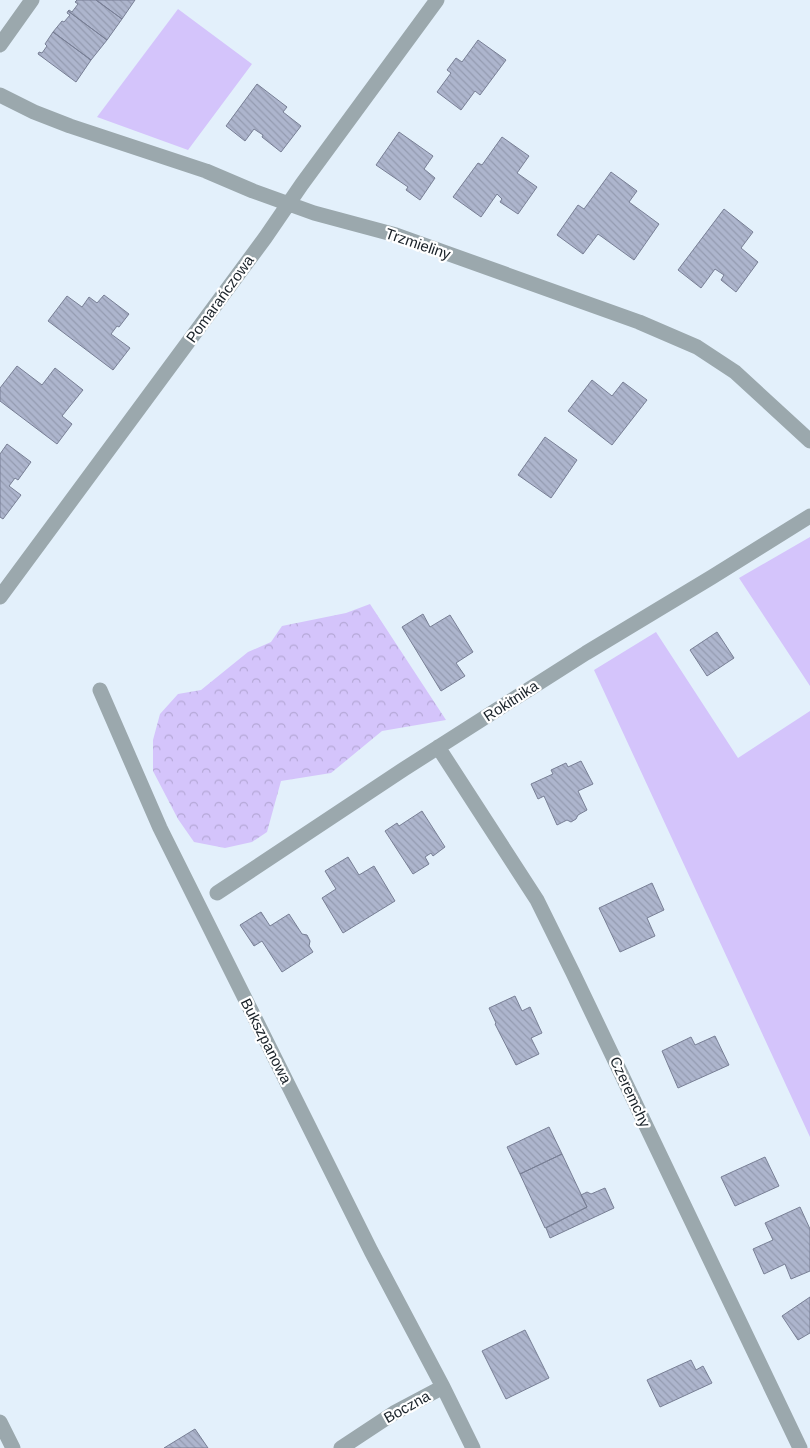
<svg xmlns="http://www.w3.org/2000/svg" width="810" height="1448" viewBox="0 0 810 1448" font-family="Helvetica,sans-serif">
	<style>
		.grass { fill: #d4c4fb }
		.forest { fill: url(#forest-crowns) }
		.building { fill: url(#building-back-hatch); stroke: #787f95 }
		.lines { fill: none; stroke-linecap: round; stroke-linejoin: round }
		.minor { stroke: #9ba8ad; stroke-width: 15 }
		.labels { text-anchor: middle; stroke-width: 4.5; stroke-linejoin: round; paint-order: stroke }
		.street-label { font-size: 15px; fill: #1a2229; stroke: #fff }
	</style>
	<defs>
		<pattern id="forest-crowns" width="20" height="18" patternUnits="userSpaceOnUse" patternTransform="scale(1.25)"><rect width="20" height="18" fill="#d4c4fb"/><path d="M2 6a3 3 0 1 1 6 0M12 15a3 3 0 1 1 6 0" fill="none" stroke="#b5a8d7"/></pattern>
		<pattern id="building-back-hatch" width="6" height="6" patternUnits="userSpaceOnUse" patternTransform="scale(1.25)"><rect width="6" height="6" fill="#adb5cd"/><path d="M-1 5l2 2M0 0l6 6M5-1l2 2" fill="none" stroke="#949bb0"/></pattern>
	</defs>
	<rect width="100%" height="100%" fill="#e3f0fb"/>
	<path class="grass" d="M 178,9 L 252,64 L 188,150 L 97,117 Z
		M 810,537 L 810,686 L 739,578 Z
		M 656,632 L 738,758 L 810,711 L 810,1137 L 594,670 Z"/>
	<path class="forest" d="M 370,604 L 446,720 L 382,731 L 331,773 L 281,781 L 267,832 L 252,842 L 225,848 L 194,842 L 178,819 L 153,771 L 153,740 L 160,714 L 178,694 L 201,690 L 248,652 L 271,642 L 282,626 L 346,613 Z"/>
	<path class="building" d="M 77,0 L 96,0 L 122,19 L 107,40 L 68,11 L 69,10 L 72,12 L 78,4 L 75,2 Z
		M 96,0 L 135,0 L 122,19 Z
		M 68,11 L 107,40 L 91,60 L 53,32 L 62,21 L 64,22 L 70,15 L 67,13 Z
		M 53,32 L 91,60 L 76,82 L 38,54 L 39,52 L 42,53 L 47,46 L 45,44 Z
		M 478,40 L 506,60 L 480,95 L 475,91 L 461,110 L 437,92 L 451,73 L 447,70 L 456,58 L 462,62 Z
		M 257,84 L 287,107 L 283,112 L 301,126 L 281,152 L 262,137 L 263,135 L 254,129 L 245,141 L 226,126 Z
		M 399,132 L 433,156 L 424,169 L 435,178 L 420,200 L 406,190 L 408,187 L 376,165 Z
		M 502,137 L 529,156 L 517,173 L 537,187 L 518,214 L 500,202 L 502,199 L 497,194 L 481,217 L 453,197 L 478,163 L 482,165 Z
		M 611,172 L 637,191 L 629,202 L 659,224 L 634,260 L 598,234 L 583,254 L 557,235 L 578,205 L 584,209 Z
		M 724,209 L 753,232 L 741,248 L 758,262 L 736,292 L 721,280 L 724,275 L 715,269 L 701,288 L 678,270 Z
		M 104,295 L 129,314 L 119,327 L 117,326 L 111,334 L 130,348 L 113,370 L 48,321 L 67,296 L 82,307 L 89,297 L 97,303 Z
		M 17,366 L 42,385 L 55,368 L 83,390 L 62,416 L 72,424 L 57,444 L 0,401 L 0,388 Z
		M 592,380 L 612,396 L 623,382 L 647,400 L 612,445 L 568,411 Z
		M 545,437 L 577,460 L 551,498 L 518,475 Z
		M 7,444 L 31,462 L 18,480 L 15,478 L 9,486 L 21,495 L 3,519 L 0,517 L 0,454 Z
		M 423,614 L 430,627 L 450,615 L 473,652 L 456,663 L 465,676 L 441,691 L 402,627 Z
		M 717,632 L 734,658 L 707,676 L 690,650 Z
		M 581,761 L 593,784 L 578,791 L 587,810 L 578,815 L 576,819 L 571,822 L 567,820 L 557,825 L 544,796 L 538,799 L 531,784 L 553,774 L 551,770 L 566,763 L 568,767 Z
		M 422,811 L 445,847 L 433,856 L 431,853 L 425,857 L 429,864 L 413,874 L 385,831 L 397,823 L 399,826 Z
		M 348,857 L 359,875 L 374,866 L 395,901 L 343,933 L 322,898 L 336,889 L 325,871 Z
		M 652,883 L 664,910 L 647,918 L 655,936 L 620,952 L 599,908 Z
		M 261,912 L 270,926 L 289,914 L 302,934 L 307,935 L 310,941 L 309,946 L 313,952 L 282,972 L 262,941 L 254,946 L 240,925 Z
		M 515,996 L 522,1011 L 530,1007 L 542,1033 L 531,1038 L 539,1054 L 516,1065 L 495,1024 L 496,1023 L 489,1008 Z
		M 715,1036 L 729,1065 L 678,1088 L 662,1051 L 691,1037 L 695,1045 Z
		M 549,1127 L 562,1154 L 520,1174 L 507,1147 Z
		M 562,1154 L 587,1207 L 545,1228 L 520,1174 Z
		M 765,1157 L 779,1186 L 735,1206 L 721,1177 Z
		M 605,1188 L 614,1208 L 550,1238 L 546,1228 L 587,1207 L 581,1195 L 587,1192 L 591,1194 Z
		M 800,1207 L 810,1229 L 810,1271 L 791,1279 L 785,1264 L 764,1274 L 753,1249 L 773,1240 L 765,1223 Z
		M 810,1297 L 810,1333 L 798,1340 L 782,1316 Z
		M 525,1330 L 549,1378 L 506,1399 L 482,1351 Z
		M 691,1360 L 696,1370 L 703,1366 L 712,1383 L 660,1407 L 647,1380 Z
		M 195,1429 L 208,1448 L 164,1448 Z"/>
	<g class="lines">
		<path class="minor" d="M 0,45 L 32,0
			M 0,95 L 34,112 L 70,126 L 206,171 L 253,191 L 314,213 L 396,235 L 639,322 L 697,347 L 735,372 L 810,441
			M 0,597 L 265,238 L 302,184 L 437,0
			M 100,690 L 160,828 L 371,1251 L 443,1387
			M 438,747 L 537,900 L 573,973 L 800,1448
			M 217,893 L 404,769 L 586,653 L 712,577 L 810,516
			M 0,1422 L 13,1448
			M 341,1448 L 394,1413 L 443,1387 L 473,1448"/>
	</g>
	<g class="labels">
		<g class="street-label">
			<text transform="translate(418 244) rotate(19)" y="5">Trzmieliny</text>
			<text transform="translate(220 299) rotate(-54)" y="5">Pomarańczowa</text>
			<text transform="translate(511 701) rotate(-33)" y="5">Rokitnika</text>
			<text transform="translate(266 1041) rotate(63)" y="5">Bukszpanowa</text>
			<text transform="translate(630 1092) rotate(65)" y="5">Czeremchy</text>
			<text transform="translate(407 1407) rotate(-29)" y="5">Boczna</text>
		</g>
	</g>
</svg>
